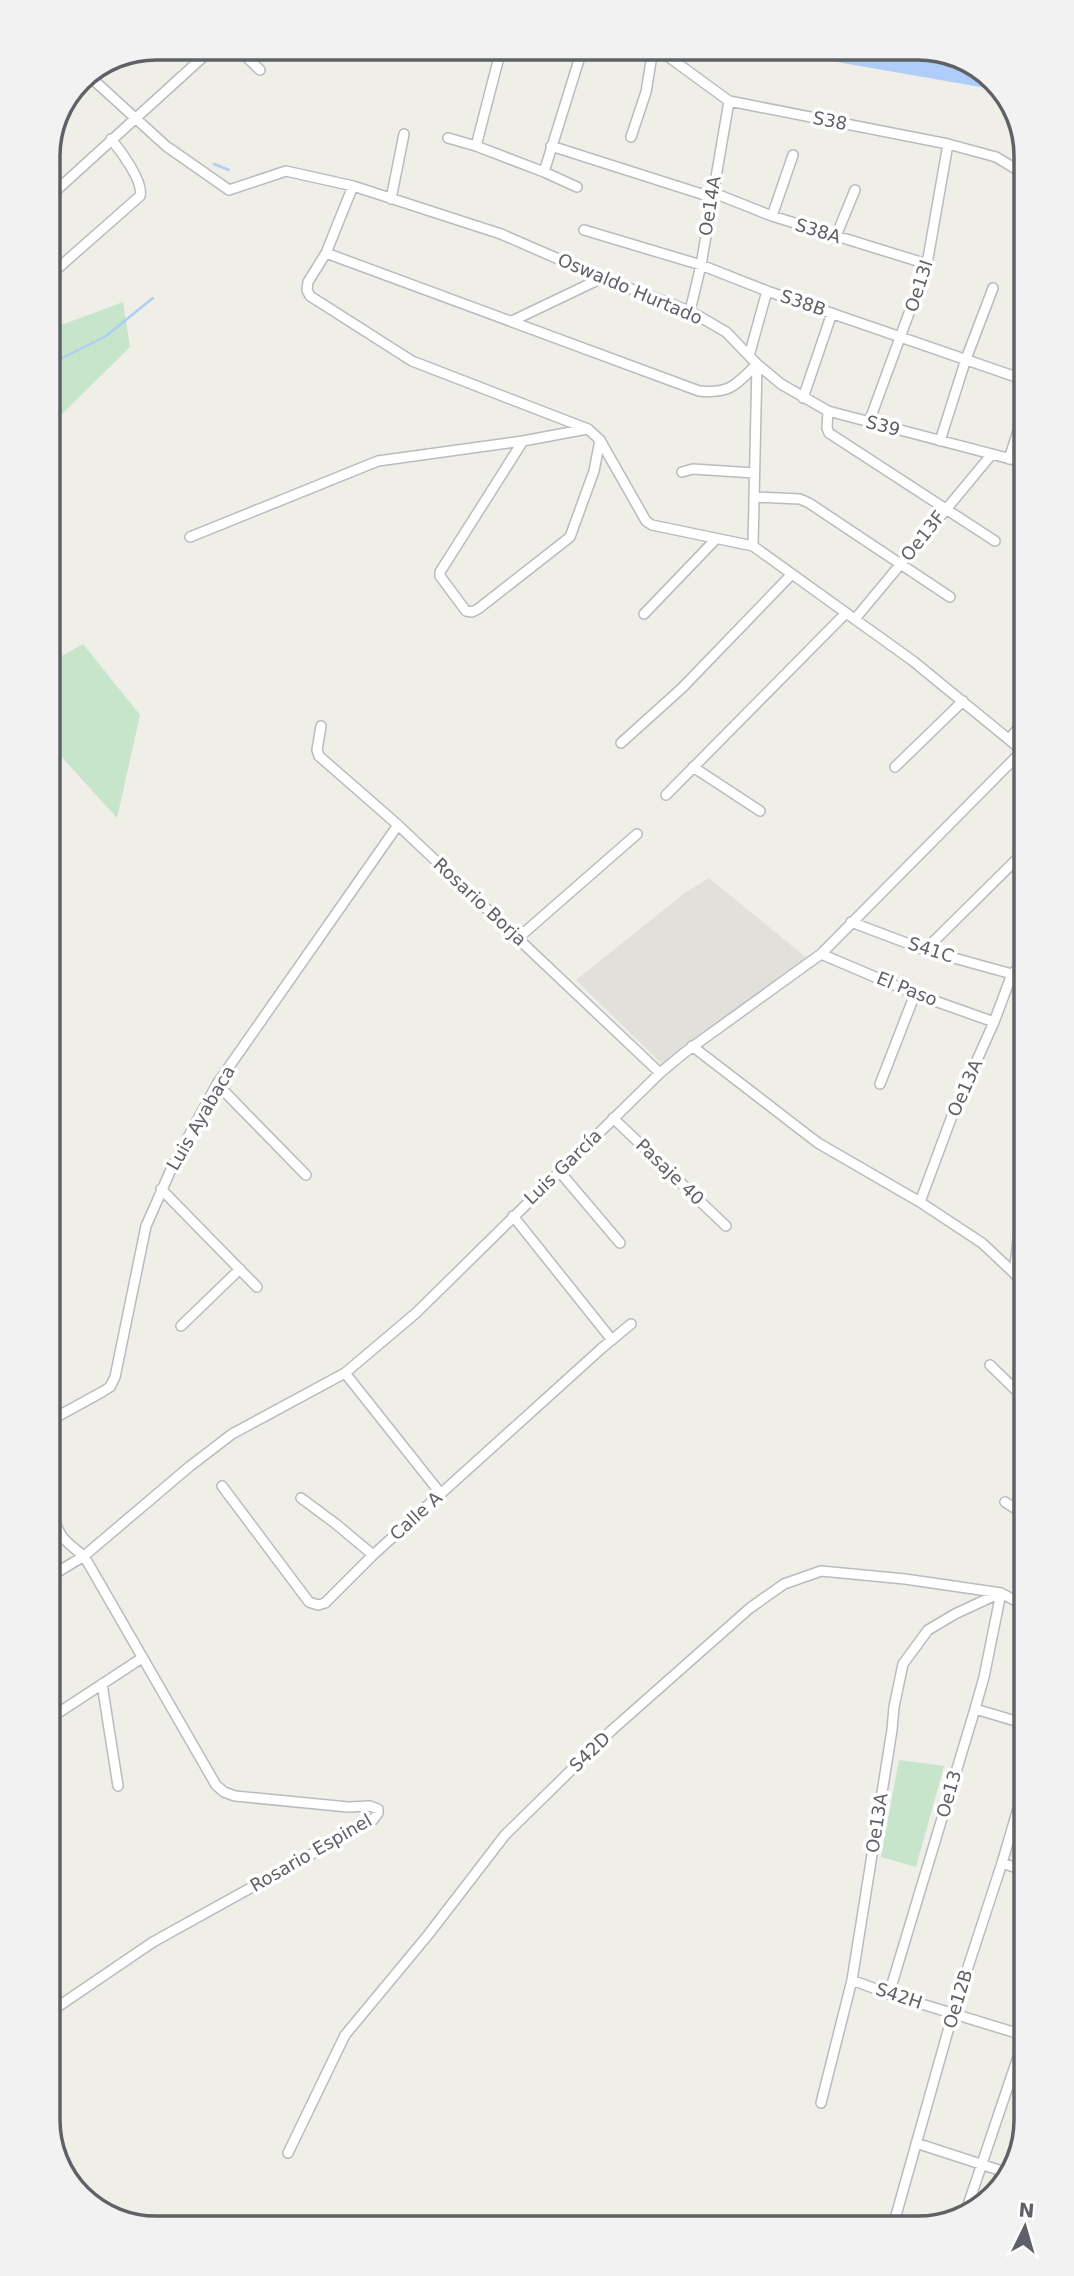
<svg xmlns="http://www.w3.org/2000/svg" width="1074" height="2276" viewBox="0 0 1074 2276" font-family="'DejaVu Sans',sans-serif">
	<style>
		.industrial { fill: #e1e0db }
		.green { fill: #c6e5ca }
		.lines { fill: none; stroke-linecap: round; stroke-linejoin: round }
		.stream { stroke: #aecef9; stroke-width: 2.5 }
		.river { stroke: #aecef9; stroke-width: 18 }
		.minor-casing { stroke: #b9bbbf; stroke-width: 12 }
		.minor { stroke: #fff; stroke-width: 9 }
		.labels { text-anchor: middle; stroke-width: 7; stroke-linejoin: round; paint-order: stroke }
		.street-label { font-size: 18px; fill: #5e6166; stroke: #fff }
		.rim { fill: none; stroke: #5e6166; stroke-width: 3.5 }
	</style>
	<rect width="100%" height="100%" fill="#efefe7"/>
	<path class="industrial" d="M 709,878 L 808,959 L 662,1064 L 576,980 L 686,892 Z"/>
	<path class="green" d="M 123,302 L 130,347 L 61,415 L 48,421 L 48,330 Z
		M 83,644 L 140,715 L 117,818 L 49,743 L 49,663 Z
		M 899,1760 L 944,1766 L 916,1867 L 881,1857 Z"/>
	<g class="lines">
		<path class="stream" d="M 214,164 L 229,170
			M 48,367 L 58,360 L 106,336 L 153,298"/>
		<path class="river" d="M 830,47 L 837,53 L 992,80"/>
		<g class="minor-casing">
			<path id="minor" d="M 236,47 L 260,70
				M 649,47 L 666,55 L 729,101 L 948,144 L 996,157 L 1021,172
				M 498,61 L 476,146 L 544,172 L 583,47
				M 88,75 L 166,146 L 229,190 L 286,171 L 353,186 L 501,234 L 602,278 L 690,311 L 726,332 L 757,364 L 753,546 L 913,661 L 1023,751
				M 75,88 L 89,74
				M 631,137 L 646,92 L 653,49
				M 448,138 L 476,146
				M 551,146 L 711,197 L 719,195 L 772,216 L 927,264
				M 544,172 L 577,187
				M 353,186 L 326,253 L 308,282 L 307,290 L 310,296 L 412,361 L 588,429 L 600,440 L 646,521 L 652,525 L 753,546
				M 48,198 L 214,47
				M 391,199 L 404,134
				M 772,216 L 793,155
				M 584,230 L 701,265 L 767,291 L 1022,379
				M 836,236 L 855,190
				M 326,253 L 699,391 C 730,394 736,385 757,364 L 781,384 L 828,411 L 1022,462
				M 48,277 L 140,196 C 144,182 121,151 111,139
				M 690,311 L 701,265 L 729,101
				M 512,321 L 602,278
				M 749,356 L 767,291
				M 803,398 L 832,313
				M 828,411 L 827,428 L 829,433 L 995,541
				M 869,422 L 927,264 L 948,144
				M 587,429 L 523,441 L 440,572 L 440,576 L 466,611 L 472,612 L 478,609 L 570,537 L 594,471 L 600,440
				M 940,441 L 966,359 L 993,288
				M 1009,459 L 1022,418
				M 682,472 L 693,469 L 754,473
				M 754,497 L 800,499 L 809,503 L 950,597
				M 190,537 L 378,461 L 523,441
				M 644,614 L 716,539
				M 855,619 L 992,454
				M 321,726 L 317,750 L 319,756 L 398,825 L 660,1073
				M 1009,739 L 1023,723
				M 621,743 L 682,688 L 792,574
				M 693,767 L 760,811
				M 895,767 L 963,701
				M 666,795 L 846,613
				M 851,922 L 925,950 L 1012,974
				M 518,938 L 637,834
				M 925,950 L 1023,853
				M 821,954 L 915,994 L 994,1022
				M 692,1046 L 818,1143 L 920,1202 L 982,1243 L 1014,1273 L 1024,1286
				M 217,1084 L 306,1175
				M 880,1084 L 915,994
				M 613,1118 L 726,1226
				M 559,1171 L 620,1243
				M 161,1189 L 257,1287
				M 920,1202 L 952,1116 L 994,1022 L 1012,974 L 1023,963
				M 513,1216 L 612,1340
				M 1014,1273 L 1024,1193
				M 181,1326 L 240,1269
				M 990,1365 L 1025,1399
				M 345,1373 L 441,1494
				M 51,1420 L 102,1392 L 110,1387 L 115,1377 L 146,1226 L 173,1165 L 217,1084 L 398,825
				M 222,1486 L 309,1602 L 318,1605 L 325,1603 L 373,1555 L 602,1348 L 631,1324
				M 301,1498 L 336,1524 L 373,1555
				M 1005,1502 L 1025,1515
				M 51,1514 C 61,1538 63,1540 84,1556 L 189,1467 L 232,1434 L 345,1373 L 416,1313 L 660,1073 L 684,1053 L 821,954 L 1022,751
				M 51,1576 L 84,1556 L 216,1785 L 224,1792 L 235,1796 L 348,1807 L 370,1806 L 378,1809 L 378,1813 L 373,1820 L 153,1942 L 53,2010
				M 102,1684 L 118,1786
				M 975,1709 L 1026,1724
				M 52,1717 L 142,1658
				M 1002,1863 L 1026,1871
				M 852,1980 L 889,1994 L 1026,2036
				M 889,1994 L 975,1709 L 984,1677 L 1001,1593
				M 821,2103 L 852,1980 L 892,1730 L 894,1707 L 903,1664 L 928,1630 L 955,1614 L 1000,1593
				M 916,2143 L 1011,2174
				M 288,2153 L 345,2035 L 428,1935 L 505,1835 L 612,1730 L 750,1608 L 784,1584 L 821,1571 L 905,1579 L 1001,1593 L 1025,1606
				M 966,2211 L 1026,2033
				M 895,2219 L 953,2013 L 1002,1863 L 1026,1781"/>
		</g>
		<use href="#minor" class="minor"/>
	</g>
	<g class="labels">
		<g class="street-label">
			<text transform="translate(830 121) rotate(11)" y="6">S38</text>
			<text transform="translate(710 206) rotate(-81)" y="6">Oe14A</text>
			<text transform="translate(818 231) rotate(17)" y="6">S38A</text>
			<text transform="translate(919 286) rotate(-72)" y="6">Oe13I</text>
			<text transform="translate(630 289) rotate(23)" y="6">Oswaldo Hurtado</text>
			<text transform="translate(803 303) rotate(19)" y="6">S38B</text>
			<text transform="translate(883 426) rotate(15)" y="6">S39</text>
			<text transform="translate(923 536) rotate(-51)" y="6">Oe13F</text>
			<text transform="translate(480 902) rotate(43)" y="6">Rosario Borja</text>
			<text transform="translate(931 950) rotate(18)" y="6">S41C</text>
			<text transform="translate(907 989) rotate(22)" y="6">El Paso</text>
			<text transform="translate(965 1088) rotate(-66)" y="6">Oe13A</text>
			<text transform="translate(201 1118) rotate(-60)" y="6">Luis Ayabaca</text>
			<text transform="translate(563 1167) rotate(-44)" y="6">Luis García</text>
			<text transform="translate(670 1172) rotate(44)" y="6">Pasaje 40</text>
			<text transform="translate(416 1516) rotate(-42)" y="6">Calle A</text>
			<text transform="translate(590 1752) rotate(-44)" y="6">S42D</text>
			<text transform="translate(949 1794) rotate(-74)" y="6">Oe13</text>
			<text transform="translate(877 1823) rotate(-81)" y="6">Oe13A</text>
			<text transform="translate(311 1853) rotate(-30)" y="6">Rosario Espinel</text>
			<text transform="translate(899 1996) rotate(18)" y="6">S42H</text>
			<text transform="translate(958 1999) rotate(-73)" y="6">Oe12B</text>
		</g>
	</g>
	<path d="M0 0H1074V2276H0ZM156 60H918A96 96 0 0 1 1014 156V2120A96 96 0 0 1 918 2216H156A96 96 0 0 1 60 2120V156A96 96 0 0 1 156 60Z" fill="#f2f2f3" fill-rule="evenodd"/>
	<path class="rim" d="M156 60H918A96 96 0 0 1 1014 156V2120A96 96 0 0 1 918 2216H156A96 96 0 0 1 60 2120V156A96 96 0 0 1 156 60Z"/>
	<g transform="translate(1025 2227) rotate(5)" stroke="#ffffff" stroke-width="5" paint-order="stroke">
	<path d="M0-5L12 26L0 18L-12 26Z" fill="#5e6166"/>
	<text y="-10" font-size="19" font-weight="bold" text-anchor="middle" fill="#5e6166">N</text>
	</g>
</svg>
